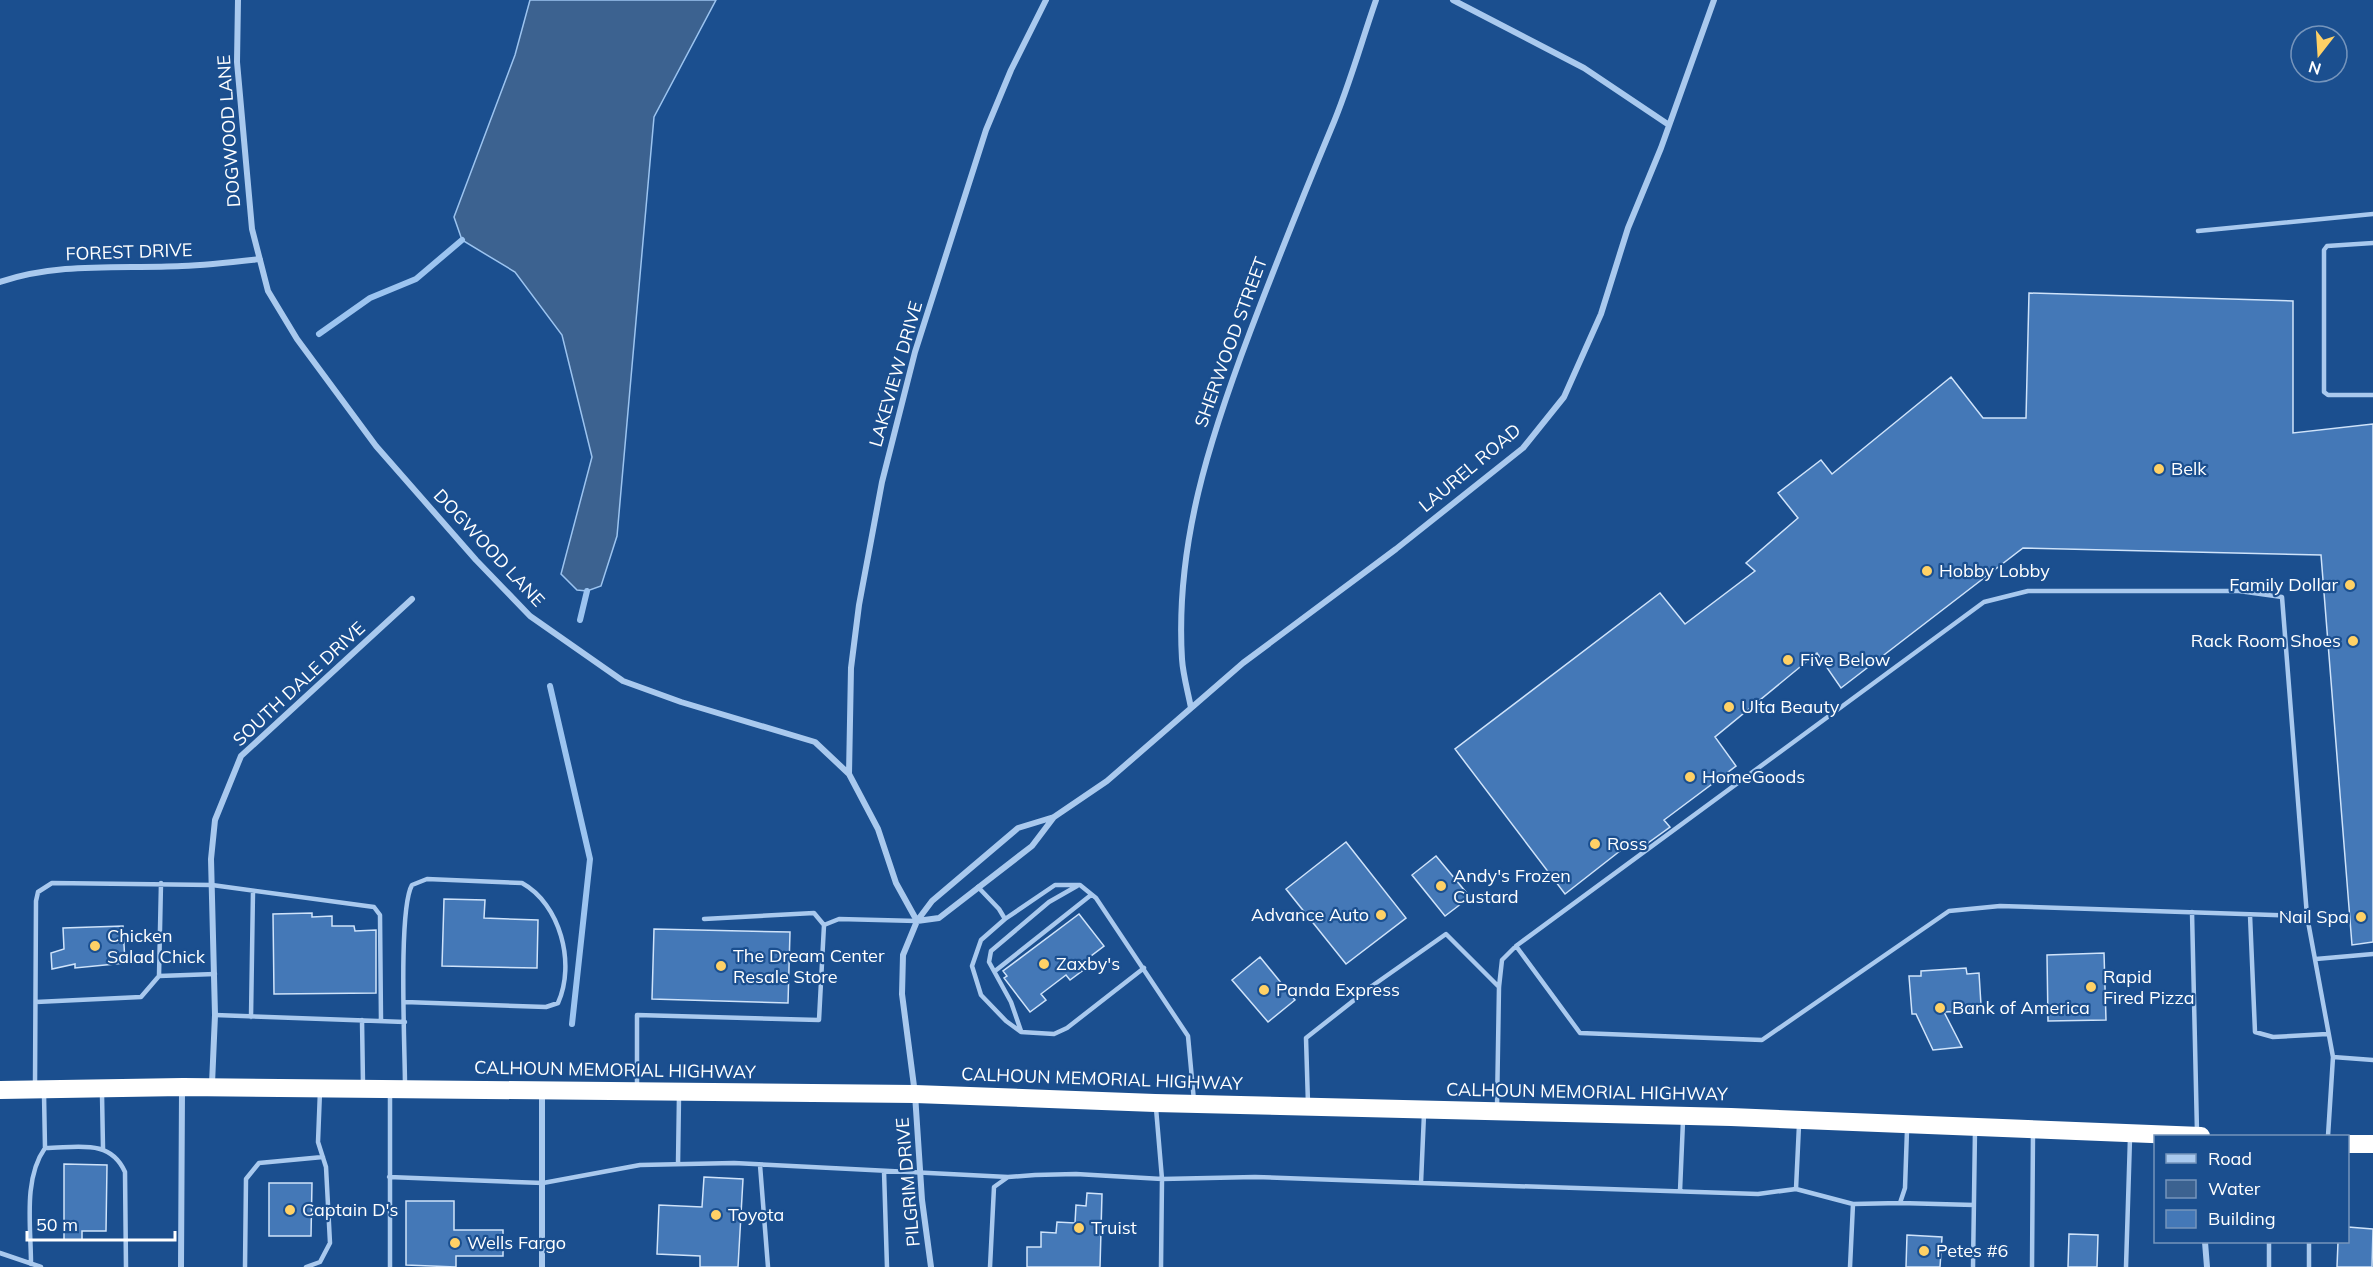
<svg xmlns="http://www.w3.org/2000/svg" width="2373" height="1267" viewBox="0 0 2373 1267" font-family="Mulish,sans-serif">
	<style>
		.water { fill: #3c6290; stroke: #9cc4f0; stroke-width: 1.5 }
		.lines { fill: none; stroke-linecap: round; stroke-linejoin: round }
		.stream { stroke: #9cc4f0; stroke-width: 6 }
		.building { fill: #4478b7; stroke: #cfe3fa; stroke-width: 1.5 }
		.lane { stroke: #a9c9ee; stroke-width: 4.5 }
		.street { stroke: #a9c9ee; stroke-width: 6 }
		.highway { stroke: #fff; stroke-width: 18 }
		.poi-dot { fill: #ffd166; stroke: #1b4f8f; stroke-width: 2 }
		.labels { text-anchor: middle; stroke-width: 4.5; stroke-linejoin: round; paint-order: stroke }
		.street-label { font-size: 18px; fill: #fff; stroke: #1b4f8f }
		.poi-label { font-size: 18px; fill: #fff; stroke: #1b4f8f; text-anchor: start }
	</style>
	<rect width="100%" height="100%" fill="#1b4f8f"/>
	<path class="water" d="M 530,0 L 716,0 L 654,117 L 617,536 L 601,586 L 587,591 L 577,590 L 561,574 L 592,457 L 562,335 L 515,272 L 462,240 L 454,217 L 515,55 Z"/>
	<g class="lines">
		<path class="stream" d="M 319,334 L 370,298 L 416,279 L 462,240
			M 580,620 L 587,591
			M 550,686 L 590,859 L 572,1024"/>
	</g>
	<path class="building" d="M 2029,293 L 2293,301 L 2293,433 L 2373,424 L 2373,942 L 2352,945 L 2321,555 L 2023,548 L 1841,688 L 1817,653 L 1715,737 L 1736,766 L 1664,820 L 1670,827 L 1641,848 L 1634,840 L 1565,894 L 1455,749 L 1660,593 L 1685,624 L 1755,571 L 1746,563 L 1798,518 L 1778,493 L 1821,460 L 1832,474 L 1951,377 L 1983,418 L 2026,418 Z
		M 1346,842 L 1406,918 L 1346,964 L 1286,889 Z
		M 1436,856 L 1470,897 L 1445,916 L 1412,875 Z
		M 444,899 L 485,900 L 484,918 L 538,920 L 537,968 L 442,966 Z
		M 312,913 L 312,917 L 332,916 L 332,926 L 354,926 L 355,931 L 376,930 L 376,993 L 274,994 L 273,914 Z
		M 1079,914 L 1104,946 L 1078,966 L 1082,971 L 1070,980 L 1066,975 L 1041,994 L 1046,1000 L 1030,1012 L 1004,978 L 1007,976 L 1003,971 Z
		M 123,926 L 125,963 L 75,968 L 75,964 L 52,969 L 51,953 L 64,949 L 63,928 Z
		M 654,929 L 790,932 L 788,1003 L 652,999 Z
		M 2104,953 L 2106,1020 L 2048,1021 L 2047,955 Z
		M 1260,957 L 1295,1000 L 1268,1022 L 1232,980 Z
		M 1966,968 L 1967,974 L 1979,973 L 1981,1005 L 1969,1006 L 1969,1011 L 1944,1012 L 1962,1047 L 1933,1050 L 1916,1014 L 1912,1014 L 1909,976 L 1921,976 L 1921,971 Z
		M 64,1164 L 107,1165 L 106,1231 L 82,1231 L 82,1240 L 64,1240 Z
		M 704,1177 L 743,1179 L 738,1267 L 700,1267 L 700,1256 L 657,1254 L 659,1205 L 702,1207 Z
		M 269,1183 L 312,1183 L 311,1236 L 269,1236 Z
		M 1087,1193 L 1102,1194 L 1100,1267 L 1027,1267 L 1027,1247 L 1041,1247 L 1041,1232 L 1056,1233 L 1057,1222 L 1075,1223 L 1076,1205 L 1086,1206 Z
		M 406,1201 L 454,1201 L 454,1230 L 503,1230 L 503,1256 L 456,1256 L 456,1267 L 406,1265 Z
		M 2348,1227 L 2373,1229 L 2372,1267 L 2337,1267 L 2338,1242 L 2348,1242 Z
		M 2069,1234 L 2098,1235 L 2097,1267 L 2068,1267 Z
		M 1907,1235 L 1942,1237 L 1940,1267 L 1906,1267 Z"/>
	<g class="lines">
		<path class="lane" d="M 2198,231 L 2373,214
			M 2373,243 L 2327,246 L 2324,250 L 2324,392 L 2328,395 L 2373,395
			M 978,887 L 999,909 L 1005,919
			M 2192,912 L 2197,1132
			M 2250,915 L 2255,1032 L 2273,1037 L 2327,1034
			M 704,919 L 814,913 L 824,925
			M 1516,946 L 1984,602 L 2028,591 L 2239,591 L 2282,597 L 2307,916
			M 2316,959 L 2373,954
			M 1144,968 L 1067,1028 L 1054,1034 L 1021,1032 L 1006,1021 L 981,995 L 972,966 L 981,940 L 1005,919 L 1055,885 L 1080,885 L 1096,898 L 1188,1036 L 1194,1101
			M 995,971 L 1091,895
			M 159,976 L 161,883
			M 36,1002 L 141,997 L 159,976 L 215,974
			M 405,1002 L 546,1007 L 558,1003 C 576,963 560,904 522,883 L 427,879 L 412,885 C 398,909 405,1050 405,1086
			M 215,1015 L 405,1022
			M 251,1017 L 253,891
			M 362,1020 L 363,1084
			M 1021,1031 L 1011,1002 L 989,962 L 991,951 L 1049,902 L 1077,886
			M 2333,1057 L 2373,1060
			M 35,1086 L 36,901 L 38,892 L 52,883 L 212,885 L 374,907 L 380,915 L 381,1021
			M 637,1088 L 637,1015 L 819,1020 L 824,925 L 839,919 L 917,921
			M 44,1094 L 45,1148
			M 102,1094 L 103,1148
			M 1308,1104 L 1306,1038 L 1372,986 L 1446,934 L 1499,987
			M 1497,1108 L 1499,987 L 1502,960 L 1516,946 L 1580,1033 L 1762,1040 L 1949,911 L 2000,906 L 2307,916 L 2333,1057 L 2328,1136
			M 1424,1114 L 1421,1183 L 1758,1194 L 1796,1189
			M 1799,1125 L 1796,1189 L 1853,1204 L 1850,1267
			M 678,1164 L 679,1096
			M 760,1165 L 768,1267
			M 884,1171 L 887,1267
			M 389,1177 L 543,1183 L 640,1165 L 734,1163 L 1008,1177
			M 1680,1191 L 1683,1121
			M 1900,1203 L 1974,1205
			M 1853,1204 L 1900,1203 L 1905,1188 L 1907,1130
			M 2269,1242 L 2269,1267
			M 0,1253 L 41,1267
			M 31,1264 C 31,1227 23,1179 45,1148 C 77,1148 110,1138 125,1172 L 126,1267
			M 245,1267 L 246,1179 L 259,1163 L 323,1157
			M 306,1267 L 320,1262 L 330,1243 L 326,1167 L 318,1142 L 320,1091
			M 390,1267 L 390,1093
			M 990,1267 L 994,1187 L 1008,1177 L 1035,1175 L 1076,1174 L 1162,1179 L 1156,1108
			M 1161,1267 L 1162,1179 L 1255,1177 L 1421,1183
			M 1973,1267 L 1975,1130
			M 2032,1267 L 2033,1132
			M 2126,1267 L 2130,1138
			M 2309,1267 L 2309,1242"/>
		<path class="street" d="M 238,0 L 237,62 L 252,229 L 268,291 L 297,339 L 376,446 L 476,560 L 530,616 L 623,681 L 681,702 L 815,742 L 849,774 L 878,829 L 896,883 L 917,921
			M 1453,0 L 1584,68 L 1669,125
			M 0,282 C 59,262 120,269 182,266 C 208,265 234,262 260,259
			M 1191,708 C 1188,692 1183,675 1182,659 C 1175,544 1210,438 1250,332 C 1276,264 1303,196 1331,129 C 1349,87 1361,43 1376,0
			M 849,774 L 851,668 L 859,605 L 882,482 L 915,352 L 986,130 L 1011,70 L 1046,0
			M 917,921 L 939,918 L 1032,846 L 1054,817
			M 212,1084 L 215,1015 L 211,859 L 215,820 L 241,756 L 412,599
			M 2205,1242 L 2207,1267
			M 181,1267 L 182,1091
			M 542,1267 L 542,1092
			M 931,1267 L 922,1200 L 915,1094 L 902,994 L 903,955 L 917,921 L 932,901 L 1018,828 L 1054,817 L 1107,781 L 1243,663 L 1396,549 L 1523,448 L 1564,397 L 1601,314 L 1628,228 L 1661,148 L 1714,0"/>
		<path class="highway" d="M 0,1090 L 183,1087 L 915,1094 L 1155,1103 L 1731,1117 L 2201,1136
			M 2348,1144 L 2373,1144"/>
	</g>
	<g class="poi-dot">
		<circle cx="2159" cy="469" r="6"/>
		<circle cx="1927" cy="571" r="6"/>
		<circle cx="2350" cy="585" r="6"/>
		<circle cx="2353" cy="641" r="6"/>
		<circle cx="1788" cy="660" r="6"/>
		<circle cx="1729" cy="707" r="6"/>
		<circle cx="1690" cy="777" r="6"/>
		<circle cx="1595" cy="844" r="6"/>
		<circle cx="1441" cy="886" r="6"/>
		<circle cx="1381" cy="915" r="6"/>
		<circle cx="2361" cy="917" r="6"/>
		<circle cx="95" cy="946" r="6"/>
		<circle cx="1044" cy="964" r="6"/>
		<circle cx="721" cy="966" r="6"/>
		<circle cx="2091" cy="987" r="6"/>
		<circle cx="1264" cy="990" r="6"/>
		<circle cx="1940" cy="1008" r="6"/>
		<circle cx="290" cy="1210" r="6"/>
		<circle cx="716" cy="1215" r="6"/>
		<circle cx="1079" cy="1228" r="6"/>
		<circle cx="455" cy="1243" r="6"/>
		<circle cx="1924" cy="1251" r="6"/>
	</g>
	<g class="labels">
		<g class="street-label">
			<text transform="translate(229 131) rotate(-94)" y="6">DOGWOOD LANE</text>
			<text transform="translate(129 252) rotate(-2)" y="6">FOREST DRIVE</text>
			<text transform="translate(1231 342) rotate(-70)" y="6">SHERWOOD STREET</text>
			<text transform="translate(896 374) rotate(-74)" y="6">LAKEVIEW DRIVE</text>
			<text transform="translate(1470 468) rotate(-40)" y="6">LAUREL ROAD</text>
			<text transform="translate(489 548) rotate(47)" y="6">DOGWOOD LANE</text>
			<text transform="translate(299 684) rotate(-43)" y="6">SOUTH DALE DRIVE</text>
			<text transform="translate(615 1070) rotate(1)" y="6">CALHOUN MEMORIAL HIGHWAY</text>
			<text transform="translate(1102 1079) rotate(2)" y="6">CALHOUN MEMORIAL HIGHWAY</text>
			<text transform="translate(1587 1092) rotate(1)" y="6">CALHOUN MEMORIAL HIGHWAY</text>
			<text transform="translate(908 1182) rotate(-95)" y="6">PILGRIM DRIVE</text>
		</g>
		<g class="poi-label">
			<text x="2171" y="475">Belk</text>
			<text x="1939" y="577">Hobby Lobby</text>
			<text x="2338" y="591" text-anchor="end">Family Dollar</text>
			<text x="2341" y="647" text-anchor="end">Rack Room Shoes</text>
			<text x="1800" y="666">Five Below</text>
			<text x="1741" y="713">Ulta Beauty</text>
			<text x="1702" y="783">HomeGoods</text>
			<text x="1607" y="850">Ross</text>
			<text x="1453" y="882">Andy's Frozen<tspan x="1453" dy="21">Custard</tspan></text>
			<text x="1369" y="921" text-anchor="end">Advance Auto</text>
			<text x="2349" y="923" text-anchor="end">Nail Spa</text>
			<text x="107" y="942">Chicken<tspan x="107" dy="21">Salad Chick</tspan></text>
			<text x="733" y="962">The Dream Center<tspan x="733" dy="21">Resale Store</tspan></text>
			<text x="1056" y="970">Zaxby's</text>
			<text x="2103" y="983">Rapid<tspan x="2103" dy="21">Fired Pizza</tspan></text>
			<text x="1276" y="996">Panda Express</text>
			<text x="1952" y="1014">Bank of America</text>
			<text x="302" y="1216">Captain D's</text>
			<text x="728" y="1221">Toyota</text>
			<text x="1091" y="1234">Truist</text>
			<text x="467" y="1249">Wells Fargo</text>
			<text x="1936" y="1257">Petes #6</text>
		</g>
	</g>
	<rect x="2154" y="1135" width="195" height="108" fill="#1b4f8f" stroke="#7695bc" stroke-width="1.5"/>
	<rect x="2166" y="1154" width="30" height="9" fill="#a9c9ee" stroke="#7695bc" stroke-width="1.5"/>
	<text x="2208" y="1165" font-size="18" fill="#ffffff">Road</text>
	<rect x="2166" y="1180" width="30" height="18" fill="#3c6290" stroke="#7695bc" stroke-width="1.5"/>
	<text x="2208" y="1195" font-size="18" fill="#ffffff">Water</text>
	<rect x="2166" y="1210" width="30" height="18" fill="#4478b7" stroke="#7695bc" stroke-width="1.5"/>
	<text x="2208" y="1225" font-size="18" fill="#ffffff">Building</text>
	<g transform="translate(2319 54) rotate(197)"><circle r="28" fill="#1b4f8f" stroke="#7695bc" stroke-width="1.5"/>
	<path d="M0-4.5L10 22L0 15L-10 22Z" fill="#ffd166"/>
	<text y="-9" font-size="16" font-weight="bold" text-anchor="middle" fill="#ffffff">N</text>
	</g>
	<path d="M27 1231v9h148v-9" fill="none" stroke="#ffffff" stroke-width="3"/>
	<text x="36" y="1231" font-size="18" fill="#ffffff" stroke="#1b4f8f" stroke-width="4.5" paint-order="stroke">50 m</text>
</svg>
